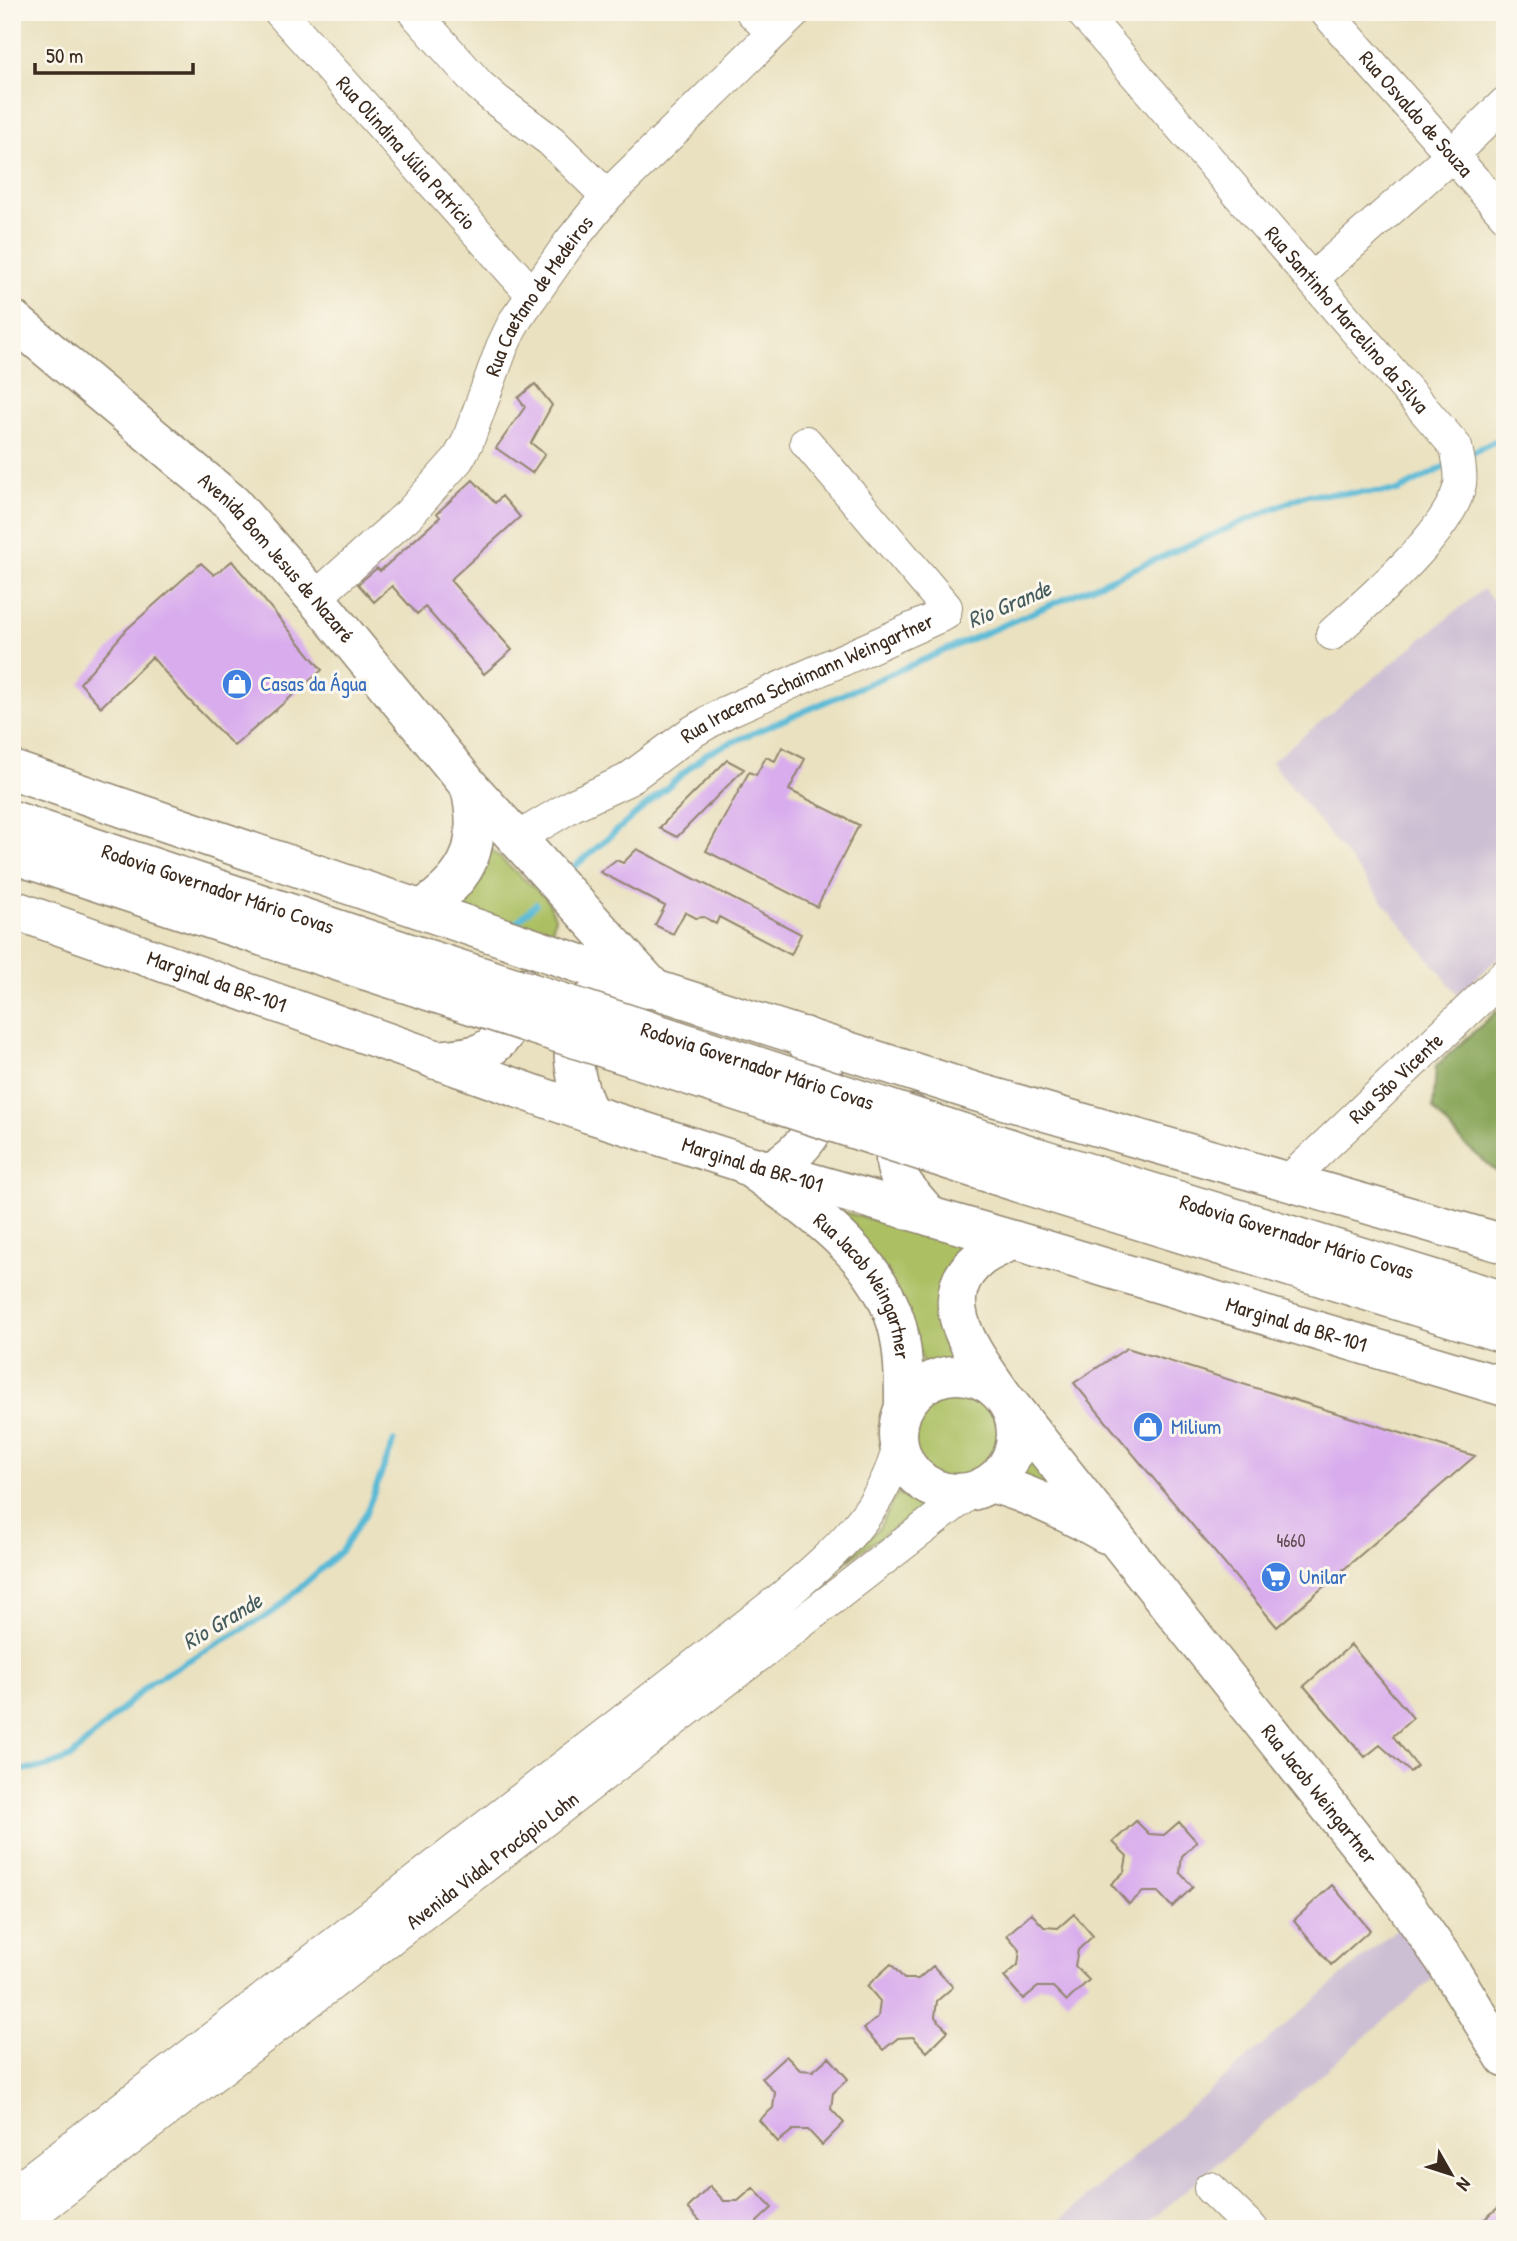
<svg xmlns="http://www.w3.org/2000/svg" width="1517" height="2241" viewBox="0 0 1517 2241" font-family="'Patrick Hand',sans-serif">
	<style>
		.industrial { fill: #ccbed3 }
		.green { fill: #acc064; stroke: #747541; stroke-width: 2 }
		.forest { fill: #89a65a; stroke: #62683c; stroke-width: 2 }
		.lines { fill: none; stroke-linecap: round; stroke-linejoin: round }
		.stream { stroke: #58b9d6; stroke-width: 6 }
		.building { fill: #d9aded }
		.minor-casing { stroke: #92866f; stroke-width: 34 }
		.major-casing { stroke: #92866f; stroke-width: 41 }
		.highway-casing { stroke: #92866f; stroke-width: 41 }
		.minor { stroke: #fff; stroke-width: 32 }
		.major { stroke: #fff; stroke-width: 38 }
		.highway { stroke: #fff; stroke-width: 38 }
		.highway-bridge-casing { stroke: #92866f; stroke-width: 41; stroke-linecap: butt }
		.highway-bridge { stroke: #fff; stroke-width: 38 }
		.labels { text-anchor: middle; stroke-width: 6; stroke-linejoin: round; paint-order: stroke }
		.number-label { font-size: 18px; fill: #624b52 }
		.street-label { font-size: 21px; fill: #3b2a1e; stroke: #fbf7ec }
		.shop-label { font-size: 21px; fill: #366cbe; stroke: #fbf7ec; text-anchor: start }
		.water-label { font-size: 23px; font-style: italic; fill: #455c5e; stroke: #fbf7ec }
	</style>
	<rect width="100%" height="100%" fill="#fbf7ec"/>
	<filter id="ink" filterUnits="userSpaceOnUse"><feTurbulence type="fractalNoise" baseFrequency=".0143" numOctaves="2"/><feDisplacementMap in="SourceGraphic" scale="14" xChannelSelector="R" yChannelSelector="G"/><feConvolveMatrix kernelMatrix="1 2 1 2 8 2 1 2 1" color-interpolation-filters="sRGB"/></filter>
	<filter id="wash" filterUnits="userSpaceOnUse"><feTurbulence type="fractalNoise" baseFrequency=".00686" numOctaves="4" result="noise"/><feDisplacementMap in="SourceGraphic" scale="28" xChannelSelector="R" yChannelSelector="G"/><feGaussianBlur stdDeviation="1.57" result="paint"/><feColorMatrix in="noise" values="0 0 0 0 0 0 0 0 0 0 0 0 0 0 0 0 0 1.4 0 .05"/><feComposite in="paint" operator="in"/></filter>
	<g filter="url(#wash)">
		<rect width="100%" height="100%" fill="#eae1c0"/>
		<path class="industrial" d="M 1483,589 L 1505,615 L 1505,951 L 1458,995 L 1271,762 Z
			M 1402,1924 L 1437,1975 L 1141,2229 L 1050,2229 Z"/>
		<path class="green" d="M 490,849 L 547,899 L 555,917 L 550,940 L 464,911 Z
			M 836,1210 L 963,1244 L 938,1286 L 946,1327 L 964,1363 C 948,1361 939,1365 925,1373 L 915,1334 Z
			M909 1434a46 46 0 1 1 92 0a46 46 0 1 1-92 0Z
			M 1026,1444 L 1073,1500 L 1011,1477 L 1025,1455 Z
			M 897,1493 L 925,1506 L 841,1565 L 879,1528 Z"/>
		<path class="forest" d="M 1505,1004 L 1505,1178 L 1464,1144 L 1433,1109 L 1436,1066 Z"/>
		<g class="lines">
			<path class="stream" d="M 1466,456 L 1505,436
				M 565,875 L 707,753 L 1305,495 L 1398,491 L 1450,464
				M 517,922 L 536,904
				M 12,1771 L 46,1767 L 71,1757 L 151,1682 L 273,1612 L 341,1551 L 366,1513 L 394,1441"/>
		</g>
		<g id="blocks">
			<path class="building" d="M 535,384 L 552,405 L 531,443 L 545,454 L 532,473 L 496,448 L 525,407 L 518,398 Z
				M 473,480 L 495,503 L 502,496 L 520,517 L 450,580 L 512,650 L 484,674 L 425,607 L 417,614 L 392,586 L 374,602 L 358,584 L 377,568 L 380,571 L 440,517 L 437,513 Z
				M 232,561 L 322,670 L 234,746 L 187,698 L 152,657 L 101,707 L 80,683 L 127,629 L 201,563 L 214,575 Z
				M 782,747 L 805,759 L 789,790 L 859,825 L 817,907 L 706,851 L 749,772 L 756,775 L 766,757 L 775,761 Z
				M 727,760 L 744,769 L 677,837 L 659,828 Z
				M 637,849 L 801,934 L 791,955 L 719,917 L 716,924 L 704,917 L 696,918 L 685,912 L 673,934 L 655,925 L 665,906 L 600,872 L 616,860 L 623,863 Z
				M 1127,1348 L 1475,1456 L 1277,1627 L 1074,1383 Z
				M 1351,1645 L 1413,1718 L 1393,1736 L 1417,1766 L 1410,1772 L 1380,1745 L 1365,1757 L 1304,1686 Z
				M 1136,1821 L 1149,1834 L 1164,1835 L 1179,1822 L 1197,1842 L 1182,1856 L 1180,1873 L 1193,1887 L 1172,1907 L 1158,1892 L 1143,1892 L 1129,1904 L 1111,1884 L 1124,1872 L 1127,1856 L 1113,1842 Z
				M 1332,1885 L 1370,1930 L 1331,1965 L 1294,1920 Z
				M 1031,1913 L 1044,1927 L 1058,1928 L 1074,1914 L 1093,1936 L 1078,1950 L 1075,1966 L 1089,1980 L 1067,2001 L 1053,1987 L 1038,1987 L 1023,1999 L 1004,1977 L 1018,1965 L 1020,1950 L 1007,1935 Z
				M 891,1964 L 904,1979 L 918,1979 L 933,1966 L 953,1987 L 937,2001 L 935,2017 L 948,2031 L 927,2052 L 913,2037 L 898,2038 L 883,2050 L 864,2029 L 878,2017 L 880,2001 L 867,1986 Z
				M 786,2056 L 800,2070 L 813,2071 L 829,2057 L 848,2079 L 833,2093 L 831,2109 L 844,2123 L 822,2145 L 808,2130 L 793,2130 L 778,2142 L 759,2120 L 773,2108 L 775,2093 L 762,2078 Z
				M 710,2186 L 724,2201 L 738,2201 L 753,2188 L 772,2208 L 757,2222 L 756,2229 L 700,2229 L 701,2222 L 688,2208 Z
				M 1505,2202 L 1505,2229 L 1473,2229 Z"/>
		</g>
	</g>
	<g filter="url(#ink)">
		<use href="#blocks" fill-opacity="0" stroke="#92866f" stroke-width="2"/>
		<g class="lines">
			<g class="minor-casing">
				<g id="minor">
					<path id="s1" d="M 280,12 L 533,295"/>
					<path d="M 414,12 L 479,85 L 496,100 L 551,141 L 607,196"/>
					<path d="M 752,12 L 773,33"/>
					<path id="s2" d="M 1082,12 L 1456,447 C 1458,459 1462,471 1460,484 C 1451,532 1368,601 1332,634"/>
					<path id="s3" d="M 1326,12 L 1505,215"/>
					<path d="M 1312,279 L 1452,155 L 1505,103"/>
					<path id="s4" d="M 315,598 L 409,514 L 458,459 L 467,443 L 502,347 L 514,322 L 570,242 L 607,196 L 795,12"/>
					<path id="s5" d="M 516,839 L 573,805 L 627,780 L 692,732 L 726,712 L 945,614 L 946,607 L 806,442"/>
					<path id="s6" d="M 1288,1181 L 1505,975"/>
					<path d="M 1210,2188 L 1252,2229"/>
					<path d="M 12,2193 L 779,1600 C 832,1555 881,1515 899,1446"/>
					<path id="s7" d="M 14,2229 L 972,1491"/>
				</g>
			</g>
			<g class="major-casing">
				<g id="major">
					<path id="s8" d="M 12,319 L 232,503 L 327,612 L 470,787 L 654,989"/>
					<path d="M 12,770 L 648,987"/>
					<path id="s9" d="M 12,909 L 590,1114"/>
					<path d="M 422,909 C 471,876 483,845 470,787"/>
					<path d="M 436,1060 C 450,1058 467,1058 480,1053 C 508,1041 517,1014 522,987"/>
					<path id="s10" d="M 747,1166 C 804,1207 874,1251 896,1322 C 904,1349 904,1380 904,1407"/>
					<path d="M 769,1171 C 803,1152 831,1119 823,1076 C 820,1061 810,1049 803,1036"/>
					<path id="s11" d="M 1013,1240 C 1003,1246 989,1251 980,1258 C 928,1300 976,1356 1003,1396 L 1396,1891 L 1443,1958 L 1505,2058"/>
					<circle cx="957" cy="1434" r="59"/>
					<path d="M 990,1483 C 1031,1494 1069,1513 1106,1534"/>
				</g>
			</g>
			<g class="highway-casing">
				<g id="highway">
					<path id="s12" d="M 12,820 L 376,942"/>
					<path d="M 12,854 L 367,971"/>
					<path d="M 911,1114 C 881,1166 896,1177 931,1217"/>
					<path id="s13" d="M 1034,1156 L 1505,1301"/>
					<path d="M 1025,1185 L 1505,1334"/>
					<path id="s14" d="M 1505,1244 L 976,1092 L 654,989 C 632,988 609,989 590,1001 C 586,1004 584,1009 582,1014 C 567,1046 574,1084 590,1114 L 743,1163 L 1013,1240 L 1505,1387"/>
				</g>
			</g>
			<use href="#minor" class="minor"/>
			<use href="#major" class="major"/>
			<use href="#highway" class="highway"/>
			<g class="highway-bridge-casing">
				<g id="highway-bridge">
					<path id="s15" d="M 376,942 L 1034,1156"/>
					<path d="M 367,971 L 1025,1185"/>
				</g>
			</g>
			<use href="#highway-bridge" class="highway-bridge"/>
		</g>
	</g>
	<defs>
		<g id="shop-disc" transform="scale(1.575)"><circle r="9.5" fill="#3f7fe0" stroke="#fbf7ec"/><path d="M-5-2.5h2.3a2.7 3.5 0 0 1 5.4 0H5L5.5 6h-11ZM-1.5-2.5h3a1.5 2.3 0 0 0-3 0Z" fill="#fff"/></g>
		<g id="supermarket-disc" transform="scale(1.575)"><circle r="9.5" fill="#3f7fe0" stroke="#fbf7ec"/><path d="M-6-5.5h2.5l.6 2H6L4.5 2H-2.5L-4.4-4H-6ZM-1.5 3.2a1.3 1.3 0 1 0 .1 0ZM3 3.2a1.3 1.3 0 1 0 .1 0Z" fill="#fff"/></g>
	</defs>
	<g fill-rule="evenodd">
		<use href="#shop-disc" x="237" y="684"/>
		<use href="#shop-disc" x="1148" y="1427"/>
		<use href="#supermarket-disc" x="1276" y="1577"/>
	</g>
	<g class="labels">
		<g class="number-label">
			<text x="1291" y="1547">4660</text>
		</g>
		<g class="street-label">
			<text dy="7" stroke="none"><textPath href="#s3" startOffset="136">Rua Osvaldo de Souza</textPath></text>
			<text dy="7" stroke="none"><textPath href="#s1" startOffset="189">Rua Olindina Júlia Patrício</textPath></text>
			<text dy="7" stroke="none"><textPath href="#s4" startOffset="383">Rua Caetano de Medeiros</textPath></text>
			<text dy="7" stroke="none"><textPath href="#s2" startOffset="406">Rua Santinho Marcelino da Silva</textPath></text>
			<text dy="7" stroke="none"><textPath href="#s8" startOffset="357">Avenida Bom Jesus de Nazaré</textPath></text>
			<text dy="7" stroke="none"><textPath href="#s5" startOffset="334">Rua Iracema Schaimann Weingartner</textPath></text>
			<text dy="7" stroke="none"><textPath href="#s12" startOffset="217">Rodovia Governador Mário Covas</textPath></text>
			<text dy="7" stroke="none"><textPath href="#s9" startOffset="217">Marginal da BR-101</textPath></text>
			<text dy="7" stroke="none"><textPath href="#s15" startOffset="401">Rodovia Governador Mário Covas</textPath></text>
			<text dy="7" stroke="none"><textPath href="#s6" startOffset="149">Rua São Vicente</textPath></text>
			<text dy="7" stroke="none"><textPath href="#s14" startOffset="1244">Marginal da BR-101</textPath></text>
			<text dy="7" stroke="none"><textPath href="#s13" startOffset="275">Rodovia Governador Mário Covas</textPath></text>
			<text dy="7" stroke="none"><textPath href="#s10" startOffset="172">Rua Jacob Weingartner</textPath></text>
			<text dy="7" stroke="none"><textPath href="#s14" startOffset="1811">Marginal da BR-101</textPath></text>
			<text dy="7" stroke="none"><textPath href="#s11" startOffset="704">Rua Jacob Weingartner</textPath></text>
			<text dy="7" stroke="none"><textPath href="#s7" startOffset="604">Avenida Vidal Procópio Lohn</textPath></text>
		</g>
		<g class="shop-label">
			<text x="260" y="691">Casas da Água</text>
			<text x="1171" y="1434">Milium</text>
			<text x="1299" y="1584">Unilar</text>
		</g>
		<g class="water-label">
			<text transform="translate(1009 604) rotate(-23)" y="8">Rio Grande</text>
			<text transform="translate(222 1621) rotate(-31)" y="8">Rio Grande</text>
		</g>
	</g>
	<rect width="1517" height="2241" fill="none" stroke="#fbf7ec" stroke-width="42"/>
	<g transform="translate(1451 2174) rotate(129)" stroke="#fbf7ec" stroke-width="5" paint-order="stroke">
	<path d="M0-5L12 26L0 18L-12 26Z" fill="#3b2a1e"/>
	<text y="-10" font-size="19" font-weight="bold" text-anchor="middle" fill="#3b2a1e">N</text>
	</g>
	<path d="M35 63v10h158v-10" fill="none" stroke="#3b2a1e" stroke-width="3.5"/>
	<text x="46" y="63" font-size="21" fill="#3b2a1e" stroke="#fbf7ec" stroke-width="5" paint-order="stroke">50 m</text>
</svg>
